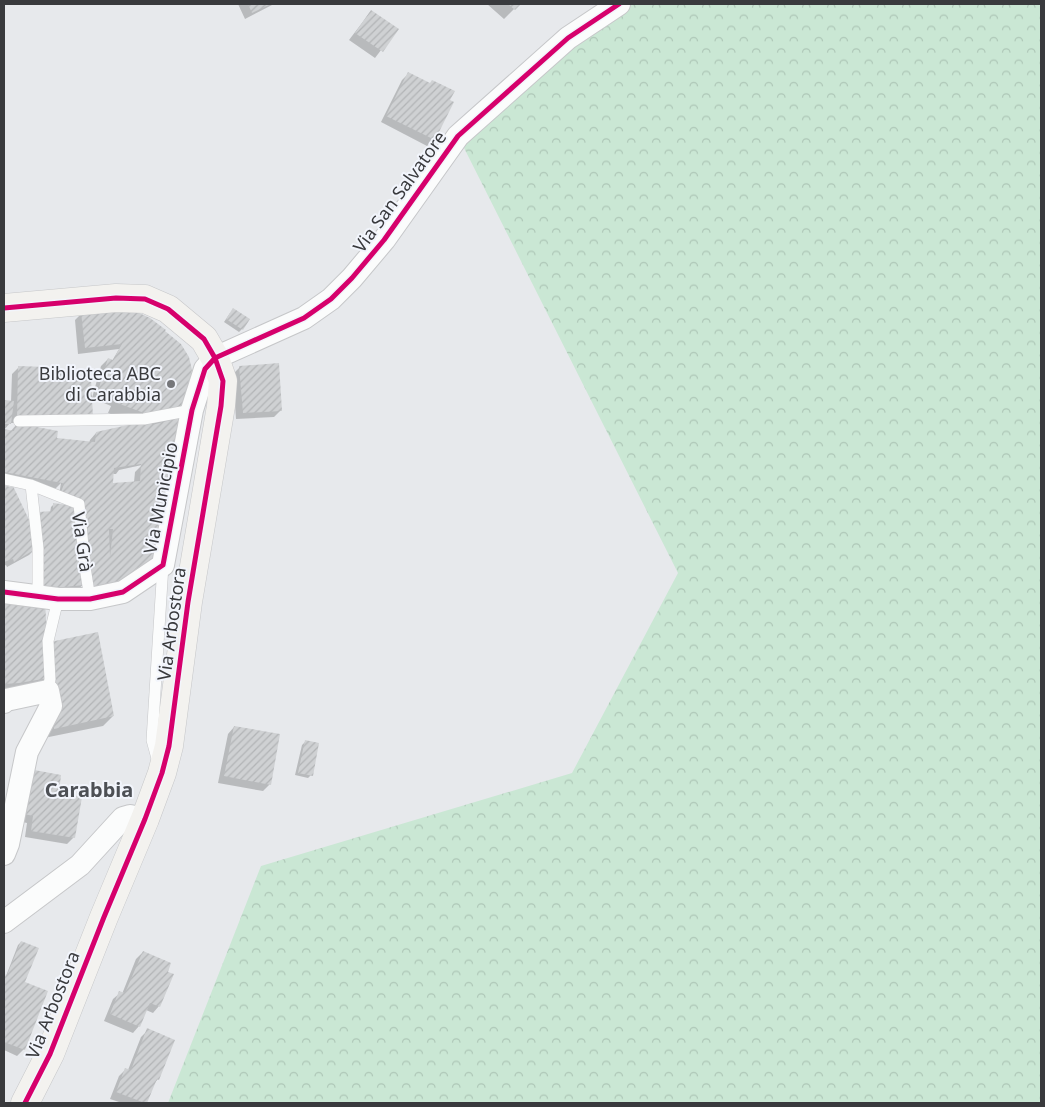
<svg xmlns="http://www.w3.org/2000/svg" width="1045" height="1107" viewBox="0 0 1045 1107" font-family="'Noto Sans',sans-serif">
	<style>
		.forest { fill: url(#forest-crowns) }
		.shadow { fill: #0003; fill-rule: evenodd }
		.building { fill: url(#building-hatch); fill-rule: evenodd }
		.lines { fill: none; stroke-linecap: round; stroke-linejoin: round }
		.lane-casing { stroke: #c6c7c9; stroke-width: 12 }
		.street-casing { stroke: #c6c7c9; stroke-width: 24 }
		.secondary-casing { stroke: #c6c7c9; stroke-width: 29 }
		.lane { stroke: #fbfcfc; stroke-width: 11 }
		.street { stroke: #fbfcfc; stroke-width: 22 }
		.secondary { stroke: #f3f2ef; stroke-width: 28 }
		.cycleway-casing { stroke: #f2f5fc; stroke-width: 8 }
		.cycleway { stroke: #d6006c; stroke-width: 5 }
		.poi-dot { fill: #76777a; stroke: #f2f5fc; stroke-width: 2 }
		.labels { text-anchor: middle; stroke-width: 4; stroke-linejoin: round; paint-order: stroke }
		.street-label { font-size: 18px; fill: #393a3d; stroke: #f2f5fc }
		.poi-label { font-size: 18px; fill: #393a3d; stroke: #f2f5fc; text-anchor: end }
		.quarter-label { font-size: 20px; font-weight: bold; fill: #4d5055; stroke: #f2f5fc }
	</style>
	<defs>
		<pattern id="forest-crowns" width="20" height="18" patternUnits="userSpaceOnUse" patternTransform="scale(1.25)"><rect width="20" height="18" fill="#cae7d4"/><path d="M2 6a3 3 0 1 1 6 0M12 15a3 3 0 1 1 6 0" fill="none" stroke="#aec7b7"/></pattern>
		<pattern id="building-hatch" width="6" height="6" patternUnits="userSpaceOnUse" patternTransform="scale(1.25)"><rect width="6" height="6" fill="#cfd1d3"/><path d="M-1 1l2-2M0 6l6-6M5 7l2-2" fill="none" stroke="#b2b4b6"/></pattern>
	</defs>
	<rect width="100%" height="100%" fill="#e7e9ec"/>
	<path class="forest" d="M 619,4 L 1041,4 L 1041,1103 L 168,1103 L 261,866 L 572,773 L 678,573 L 458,136 Z"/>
	<path class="shadow" d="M 238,4 L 274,4 L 245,19 Z
		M 487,4 L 519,4 L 504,19 Z
		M 371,11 L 397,29 L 375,58 L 349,40 Z
		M 408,74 L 434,139 L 427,146 L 381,122 L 402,80 Z
		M 82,313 L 188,358 L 155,559 L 85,583 L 76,591 L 37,595 L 34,550 L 29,555 L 7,567 L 6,565 L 4,566 L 4,487 L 10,488 L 31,526 L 50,513 L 51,507 L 54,504 L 75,507 L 59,495 L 61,483 L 55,489 L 4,479 L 4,431 L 10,432 L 17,424 L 56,439 L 89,443 L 90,440 L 96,433 L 137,424 L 108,413 L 111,406 L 92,398 L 101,366 L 108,359 L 112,361 L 119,349 L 78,354 L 75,320 ZM 142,465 L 135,472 L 134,482 L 112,484 L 112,474 L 116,474 L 119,470 Z
		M 230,313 L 242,329 L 239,332 L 224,322 Z
		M 19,367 L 46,371 L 62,379 L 85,423 L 10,423 L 4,430 L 4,401 L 11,402 L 12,374 Z
		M 240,367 L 281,410 L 274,417 L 236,419 L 233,374 Z
		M 4,600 L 46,647 L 113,716 L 103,726 L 44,738 L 42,684 L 4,690 Z
		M 234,727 L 270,784 L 263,791 L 218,783 L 228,734 Z
		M 305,742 L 311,775 L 308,778 L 295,775 L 302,745 Z
		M 58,793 L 74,837 L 67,844 L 25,837 L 27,823 L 14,820 Z
		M 21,942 L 24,1049 L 17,1056 L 4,1050 L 4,978 L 6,976 L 18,945 Z
		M 143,952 L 159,1006 L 153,1013 L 146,1010 L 139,1026 L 133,1033 L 104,1021 L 113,999 L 120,993 L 122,994 L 136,959 Z
		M 148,1030 L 158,1079 L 153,1085 L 145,1103 L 122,1103 L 110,1099 L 119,1076 L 126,1069 L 128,1070 L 141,1037 Z"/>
	<path class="building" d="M 248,4 L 271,4 L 252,13 Z
		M 508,4 L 521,4 L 515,10 Z
		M 371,10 L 399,29 L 383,52 L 355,33 Z
		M 408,72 L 430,83 L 432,80 L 455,91 L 450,100 L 454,102 L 435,140 L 386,116 Z
		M 119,308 L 137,312 L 150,318 L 166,330 L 165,331 L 181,344 L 189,357 L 192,370 L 183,413 L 155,417 L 117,403 L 119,400 L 98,391 L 108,358 L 113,360 L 122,344 L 85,348 L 81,312 Z
		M 233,308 L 250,319 L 243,330 L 226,319 Z
		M 279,363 L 282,411 L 243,413 L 239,366 Z
		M 18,366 L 47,367 L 47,370 L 64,371 L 64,377 L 91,378 L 93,417 L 17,417 Z
		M 4,400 L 14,401 L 11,424 L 4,424 Z
		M 182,417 L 156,560 L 140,573 L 92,594 L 83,530 L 85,501 L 61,492 L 64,484 L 62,483 L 4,472 L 4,429 L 14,431 L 16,423 L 58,431 L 57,438 L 95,442 L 96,432 L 151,420 L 152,425 ZM 141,464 L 140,481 L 113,483 L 114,468 ZM 109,529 L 113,529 L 110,557 Z
		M 4,485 L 10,487 L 13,486 L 32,526 L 37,548 L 14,562 L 13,559 L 4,562 Z
		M 53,503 L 76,506 L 84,585 L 43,589 L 38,512 L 53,511 Z
		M 4,598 L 45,600 L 49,678 L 19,683 L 4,684 Z
		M 98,632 L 114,716 L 54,729 L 50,642 Z
		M 234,726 L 280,734 L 271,785 L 224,776 Z
		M 305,740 L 319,743 L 313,776 L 298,773 Z
		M 29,769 L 61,775 L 59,792 L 82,797 L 75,838 L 31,831 L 33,816 L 20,813 Z
		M 21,941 L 39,948 L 25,982 L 48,991 L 25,1050 L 4,1042 L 4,980 L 6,974 L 7,975 Z
		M 143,951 L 171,963 L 168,972 L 174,974 L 160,1007 L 150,1003 L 140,1027 L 110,1014 L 119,991 L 125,993 Z
		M 147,1028 L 175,1040 L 159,1080 L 157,1079 L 147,1103 L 145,1103 L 116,1092 L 125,1068 L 131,1070 Z"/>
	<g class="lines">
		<g class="lane-casing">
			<path id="lane" d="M 19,421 L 144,419 L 192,410
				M 4,479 L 31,485 L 79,504 L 85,567 L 90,599
				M 31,485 L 38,548 L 38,596
				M 48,691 L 50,679 L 48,641 L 58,599
				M 158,762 L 152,740 L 163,565"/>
		</g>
		<g class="street-casing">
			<path id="street" d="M 4,592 L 58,599 L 90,599 L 123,592 L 163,565 L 192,410 L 205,369 L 215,358 L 304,318 L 331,299 L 352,278 L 384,240 L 458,136 L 568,38 L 619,4
				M 4,702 L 6,700 L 48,691 L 51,706 L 27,752 L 8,844 L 4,854
				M 4,922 L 80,865 L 123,818 L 130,816 L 145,819"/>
		</g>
		<g class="secondary-casing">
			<path id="secondary" d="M 4,308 L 116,298 L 145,299 L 168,309 L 204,339 L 215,358 L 223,381 L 221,406 L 188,602 L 169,746 L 162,773 L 145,819 L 104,917 L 50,1054 L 25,1103"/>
		</g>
		<use href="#lane" class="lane"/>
		<use href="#street" class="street"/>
		<use href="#secondary" class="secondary"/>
		<g class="cycleway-casing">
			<path id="cycleway" d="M 4,308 L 116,298 L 145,299 L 168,309 L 204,339 L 215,358 L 223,381 L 221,406 L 188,602 L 169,746 L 162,773 L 145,819 L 104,917 L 50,1054 L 25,1103
				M 4,592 L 58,599 L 90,599 L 123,592 L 163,565 L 192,410 L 205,369 L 215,358 L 304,318 L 331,299 L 352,278 L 384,240 L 458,136 L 568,38 L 619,4"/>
		</g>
		<use href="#cycleway" class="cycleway"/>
	</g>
	<circle class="poi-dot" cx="171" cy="384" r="5"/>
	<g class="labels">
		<g class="street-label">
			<text transform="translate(400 192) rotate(-54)" y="6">Via San Salvatore</text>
			<text transform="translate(161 498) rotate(-79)" y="6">Via Municipio</text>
			<text transform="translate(82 542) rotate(82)" y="6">Via Grà</text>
			<text transform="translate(172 624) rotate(-82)" y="6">Via Arbostora</text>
			<text transform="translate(53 1005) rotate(-68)" y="6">Via Arbostora</text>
		</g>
		<g class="poi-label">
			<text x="161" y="380">Biblioteca ABC<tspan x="161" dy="21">di Carabbia</tspan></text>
		</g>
		<g class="quarter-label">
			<text x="89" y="797">Carabbia</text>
		</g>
	</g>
	<rect width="1045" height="1107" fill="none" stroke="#393a3d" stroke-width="10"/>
</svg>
